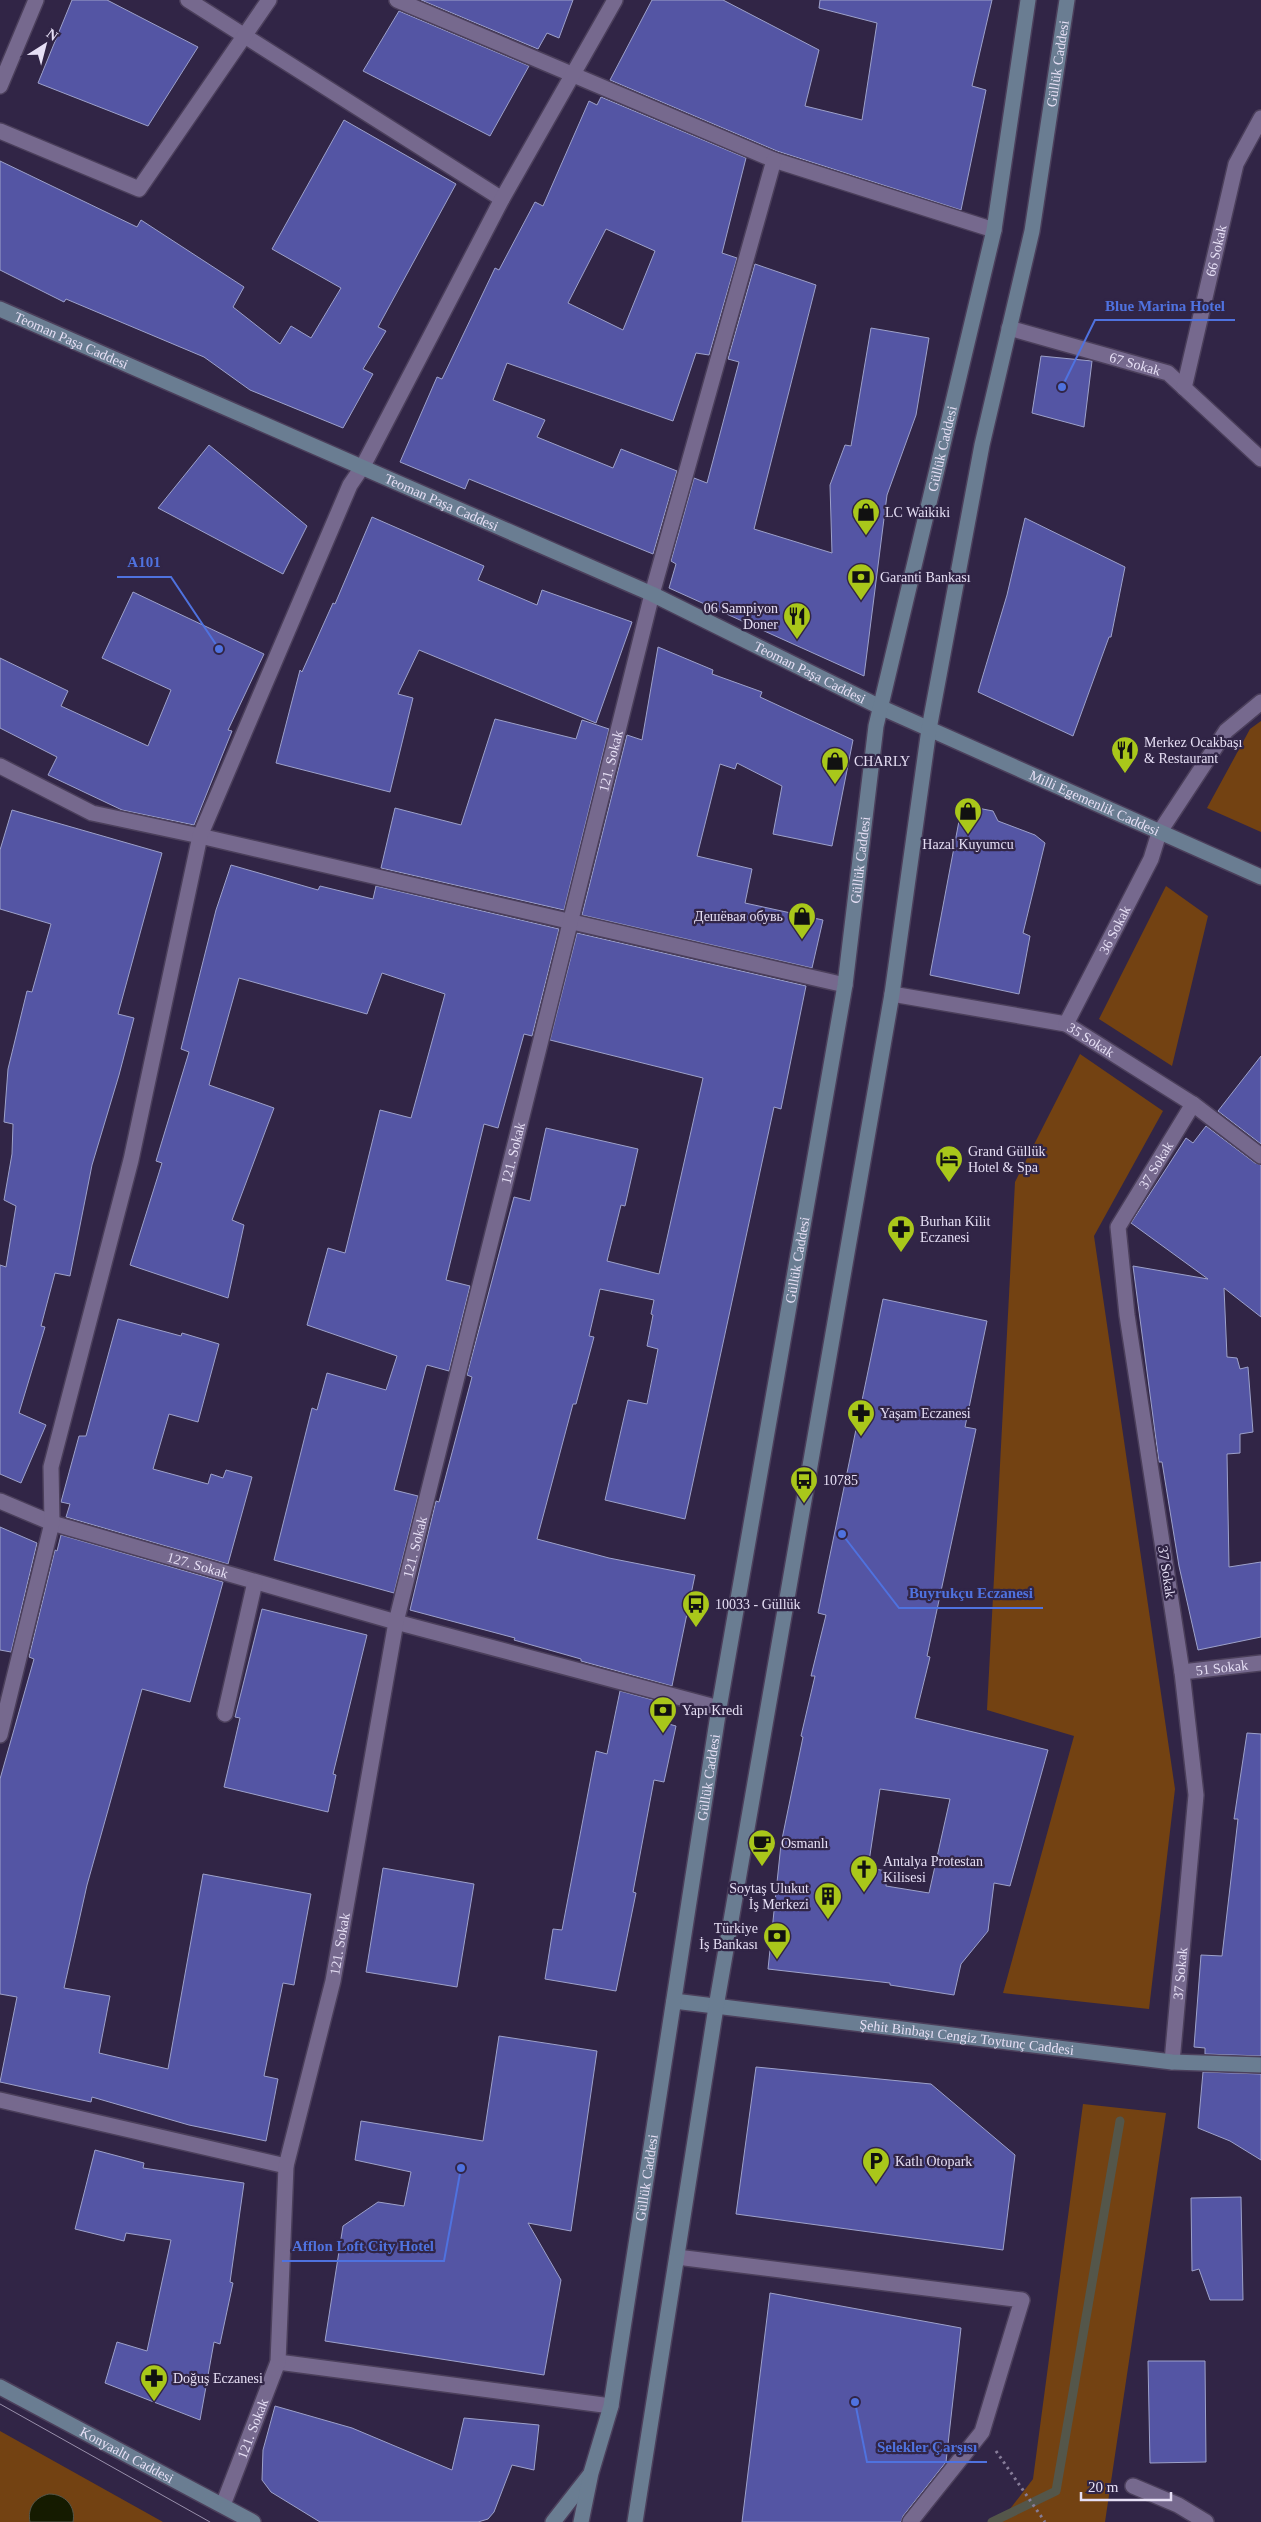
<svg xmlns="http://www.w3.org/2000/svg" width="1261" height="2522" viewBox="0 0 1261 2522" font-family="'Times New Roman',serif">
	<style>
		.green { fill: #734212 }
		.water { fill: #151b00; stroke: #54564a }
		.lines { fill: none; stroke-linecap: round; stroke-linejoin: round }
		.stream { stroke: #54564a; stroke-width: 9 }
		.building { fill: #5455a4; stroke: #9da1ca; fill-rule: evenodd }
		.street-casing { stroke: #4b3f5b; stroke-width: 18 }
		.secondary-casing { stroke: #4b3f5b; stroke-width: 18 }
		.path { stroke: #867c98; stroke-width: 3; stroke-dasharray: 2.5 4; stroke-linecap: butt }
		.street { stroke: #76698e; stroke-width: 15 }
		.secondary { stroke: #6a7d92; stroke-width: 15 }
		.tram { stroke: #988faa; stroke-width: 1 }
		.labels { text-anchor: middle; stroke-width: 4.5; stroke-linejoin: round; paint-order: stroke }
		.street-label { font-size: 14px; fill: #e6dff5; stroke: #312546 }
		.poi-label { font-size: 14px; fill: #e6dff5; stroke: #312546; text-anchor: start }
		.leader { fill: none; stroke: #4f72df; stroke-width: 2 }
		.callout-dot { fill: #4f72df; stroke: #312546; stroke-width: 2 }
		.callout-label { font-size: 15px; text-anchor: middle; font-weight: bold; fill: #4f72df; stroke: #312546; stroke-width: 4.5; stroke-linejoin: round; paint-order: stroke }
	</style>
	<rect width="100%" height="100%" fill="#312546"/>
	<path class="green" d="M 1261,721 L 1261,832 L 1207,808 L 1250,729 Z
		M 1166,886 L 1208,916 L 1172,1066 L 1099,1019 Z
		M 1080,1054 L 1163,1111 L 1094,1236 L 1175,1789 L 1149,2009 L 1003,1993 L 1074,1736 L 987,1710 L 1015,1182 Z
		M 1083,2104 L 1166,2113 L 1105,2522 L 1000,2522 L 1033,2479 Z
		M 0,2431 L 163,2522 L 0,2522 Z"/>
	<path class="water" d="M 49,2494 C 65,2494 76,2506 73,2522 L 30,2522 C 27,2508 35,2497 49,2494 Z"/>
	<g class="lines">
		<path class="stream" d="M 992,2522 L 1056,2491 L 1120,2121"/>
	</g>
	<path class="building" d="M 72,0 L 107,0 L 198,47 L 148,126 L 38,83 Z
		M 421,0 L 573,0 L 559,38 L 547,33 L 538,49 Z
		M 652,0 L 723,0 L 819,50 L 805,106 L 862,120 L 877,23 L 819,8 L 820,0 L 992,0 L 972,86 L 986,90 L 961,210 L 777,151 L 610,80 Z
		M 399,11 L 529,66 L 490,136 L 363,71 Z
		M 601,97 L 746,158 L 722,253 L 737,258 L 709,355 L 696,353 L 673,421 L 507,363 L 493,400 L 545,420 L 537,437 L 613,468 L 621,449 L 677,471 L 653,554 L 469,479 L 465,489 L 400,462 L 437,377 L 442,379 L 495,268 L 499,270 L 535,202 L 543,206 L 589,101 L 597,105 ZM 606,229 L 655,251 L 623,330 L 568,303 Z
		M 344,120 L 456,184 L 378,327 L 386,331 L 363,369 L 373,374 L 343,428 L 250,390 L 204,357 L 66,299 L 64,302 L 0,270 L 0,161 L 137,227 L 141,220 L 244,287 L 233,307 L 280,344 L 291,326 L 311,338 L 341,288 L 272,249 Z
		M 755,264 L 816,285 L 754,529 L 832,553 L 830,485 L 845,445 L 851,446 L 871,328 L 929,338 L 916,415 L 887,495 L 864,676 L 669,588 L 676,564 L 671,561 L 694,478 L 707,483 L 739,362 L 728,359 Z
		M 1041,356 L 1092,361 L 1084,427 L 1032,413 Z
		M 209,445 L 307,526 L 283,574 L 158,508 Z
		M 372,517 L 484,566 L 478,580 L 537,605 L 542,590 L 632,622 L 596,723 L 419,650 L 398,694 L 413,698 L 390,792 L 276,763 L 300,670 L 302,672 L 333,603 L 335,604 Z
		M 1025,518 L 1125,567 L 1111,637 L 1109,637 L 1073,736 L 978,692 L 1007,595 Z
		M 133,592 L 264,654 L 228,730 L 232,731 L 194,825 L 122,810 L 48,775 L 57,757 L 0,728 L 0,658 L 68,691 L 61,706 L 148,746 L 171,690 L 102,658 Z
		M 658,647 L 713,670 L 712,674 L 762,692 L 760,697 L 853,740 L 832,846 L 773,834 L 782,786 L 737,763 L 735,769 L 720,764 L 697,856 L 752,869 L 745,903 L 823,920 L 812,968 L 582,915 L 627,735 L 642,740 Z
		M 495,719 L 576,739 L 582,720 L 609,729 L 564,910 L 381,868 L 395,808 L 461,825 Z
		M 962,805 L 993,811 L 998,821 L 1035,835 L 1045,843 L 1023,933 L 1030,936 L 1019,994 L 930,975 Z
		M 12,810 L 162,853 L 118,1014 L 134,1018 L 119,1075 L 92,1165 L 70,1276 L 55,1273 L 41,1326 L 45,1327 L 19,1413 L 46,1425 L 21,1483 L 0,1474 L 0,1265 L 6,1267 L 16,1206 L 4,1200 L 12,1154 L 13,1124 L 4,1122 L 8,1069 L 27,991 L 32,992 L 51,924 L 0,909 L 0,850 Z
		M 231,865 L 318,890 L 320,886 L 373,899 L 376,886 L 559,929 L 532,1036 L 524,1034 L 498,1128 L 484,1124 L 446,1280 L 470,1286 L 449,1371 L 427,1365 L 426,1367 L 394,1490 L 418,1496 L 394,1593 L 274,1560 L 312,1408 L 317,1410 L 327,1373 L 386,1390 L 397,1356 L 307,1325 L 328,1248 L 345,1253 L 380,1110 L 411,1118 L 445,994 L 382,973 L 367,1014 L 239,978 L 209,1085 L 274,1108 L 232,1220 L 244,1225 L 228,1298 L 130,1265 L 162,1163 L 156,1161 L 189,1052 L 181,1049 L 216,910 Z
		M 577,933 L 806,986 L 781,1109 L 774,1107 L 685,1519 L 605,1500 L 628,1400 L 647,1404 L 658,1349 L 647,1346 L 653,1315 L 651,1314 L 654,1300 L 600,1289 L 589,1336 L 594,1337 L 576,1404 L 573,1404 L 537,1539 L 609,1558 L 695,1575 L 672,1686 L 581,1661 L 581,1659 L 514,1640 L 515,1638 L 410,1610 L 436,1501 L 439,1502 L 472,1377 L 467,1375 L 514,1197 L 530,1201 L 546,1128 L 638,1149 L 625,1206 L 621,1205 L 607,1261 L 659,1274 L 703,1078 L 550,1040 Z
		M 1261,1056 L 1261,1144 L 1218,1111 Z
		M 1206,1126 L 1255,1163 L 1261,1165 L 1261,1317 L 1224,1288 L 1227,1357 L 1237,1358 L 1240,1369 L 1248,1367 L 1253,1432 L 1240,1434 L 1240,1453 L 1227,1454 L 1229,1567 L 1261,1562 L 1261,1637 L 1198,1650 L 1179,1566 L 1162,1462 L 1159,1462 L 1133,1266 L 1208,1279 L 1131,1223 L 1186,1138 L 1193,1143 Z
		M 883,1299 L 987,1321 L 965,1427 L 976,1429 L 927,1656 L 930,1657 L 915,1718 L 1048,1750 L 1010,1886 L 994,1883 L 988,1931 L 961,1964 L 954,1995 L 890,1985 L 890,1983 L 768,1969 L 781,1844 L 803,1737 L 801,1736 L 815,1676 L 811,1676 L 826,1615 L 818,1613 ZM 880,1789 L 950,1799 L 929,1893 L 886,1886 L 887,1871 L 868,1868 Z
		M 118,1319 L 181,1336 L 182,1333 L 219,1344 L 198,1422 L 169,1414 L 153,1469 L 208,1484 L 211,1474 L 223,1478 L 226,1470 L 252,1477 L 228,1564 L 66,1517 L 70,1504 L 61,1502 L 79,1436 L 86,1436 Z
		M 0,1527 L 37,1543 L 11,1652 L 0,1650 Z
		M 61,1535 L 223,1582 L 190,1702 L 142,1689 L 87,1885 L 64,1988 L 110,1996 L 99,2053 L 168,2069 L 203,1874 L 311,1894 L 294,1985 L 283,1983 L 264,2076 L 278,2079 L 266,2141 L 189,2125 L 92,2097 L 91,2102 L 0,2082 L 17,1997 L 0,1994 L 0,1779 L 34,1659 L 29,1657 L 55,1550 L 57,1551 Z
		M 262,1609 L 367,1635 L 333,1774 L 336,1775 L 328,1812 L 224,1787 L 240,1718 L 235,1717 Z
		M 620,1691 L 668,1704 L 665,1723 L 676,1726 L 664,1782 L 654,1780 L 633,1892 L 636,1893 L 616,1991 L 545,1979 L 553,1929 L 562,1930 L 596,1751 L 607,1754 Z
		M 1247,1733 L 1261,1734 L 1261,2056 L 1205,2054 L 1205,2048 L 1194,2047 L 1201,1955 L 1222,1956 L 1238,1819 L 1234,1819 Z
		M 383,1868 L 474,1884 L 457,1987 L 366,1972 Z
		M 499,2036 L 597,2051 L 571,2231 L 528,2223 L 561,2280 L 544,2375 L 325,2341 L 343,2226 L 378,2202 L 404,2206 L 411,2172 L 355,2160 L 361,2121 L 483,2141 Z
		M 756,2067 L 931,2084 L 1015,2155 L 1003,2250 L 736,2214 Z
		M 1203,2072 L 1261,2074 L 1261,2160 L 1230,2141 L 1198,2128 Z
		M 95,2150 L 144,2163 L 143,2168 L 244,2183 L 230,2282 L 233,2283 L 220,2344 L 214,2342 L 200,2420 L 105,2383 L 117,2342 L 147,2351 L 171,2240 L 126,2233 L 124,2241 L 75,2229 Z
		M 1241,2197 L 1243,2300 L 1210,2300 L 1199,2269 L 1192,2271 L 1191,2198 Z
		M 770,2293 L 961,2328 L 946,2462 L 903,2516 L 901,2522 L 742,2522 Z
		M 1148,2361 L 1205,2361 L 1206,2462 L 1150,2463 Z
		M 275,2406 L 352,2428 L 452,2470 L 464,2418 L 539,2425 L 534,2470 L 512,2465 L 494,2512 L 488,2519 L 478,2522 L 320,2522 L 271,2492 L 262,2480 L 263,2450 Z"/>
	<g class="lines">
		<g class="street-casing">
			<g id="street">
				<path d="M 188,0 L 502,199"/>
				<path d="M 397,0 L 774,160 L 994,230"/>
				<path d="M 0,86 L 36,0"/>
				<path d="M 0,131 L 139,189 L 269,0"/>
				<path id="s1" d="M 1009,328 L 1168,373 L 1261,459"/>
				<path id="s2" d="M 1184,388 L 1236,164 L 1261,118"/>
				<path d="M 0,766 L 92,813 L 200,836 L 845,985"/>
				<path id="s3" d="M 892,994 L 1066,1024 L 1193,1104 L 1261,1156"/>
				<path id="s4" d="M 1066,1024 L 1151,859 L 1159,833 L 1226,731 L 1261,702"/>
				<path id="s5" d="M 0,1501 L 52,1523 L 396,1622 L 719,1708"/>
				<path id="s6" d="M 1182,1672 L 1261,1663"/>
				<path d="M 225,1714 L 255,1582"/>
				<path d="M 0,1735 L 52,1523 L 51,1467 L 131,1160 L 200,836 L 350,485 L 363,466 L 502,199 L 615,0"/>
				<path id="s7" d="M 1172,2062 L 1196,1795 L 1182,1672 L 1127,1315 L 1118,1227 L 1193,1104"/>
				<path d="M 0,2100 L 286,2166"/>
				<path d="M 677,2257 L 1022,2300 L 982,2432 L 910,2522"/>
				<path d="M 278,2362 L 611,2406"/>
				<path d="M 1133,2486 L 1178,2505 L 1206,2522"/>
				<path id="s8" d="M 223,2505 L 278,2362 L 286,2166 L 333,1981 L 396,1622 L 652,594 L 774,160"/>
			</g>
		</g>
		<g class="secondary-casing">
			<g id="secondary">
				<path id="s9" d="M 0,309 L 652,594 L 880,707 L 1261,877"/>
				<path id="s10" d="M 674,2001 L 1172,2062 L 1261,2065"/>
				<path id="s11" d="M 0,2387 L 253,2522"/>
				<path d="M 553,2522 L 589,2476"/>
				<path id="s12" d="M 581,2522 L 591,2473 L 611,2406 L 719,1708 L 845,985 L 876,726 L 994,230 L 1028,0"/>
				<path id="s13" d="M 635,2522 L 716,2007 L 892,994 L 929,729 L 982,445 L 1032,231 L 1067,0"/>
			</g>
		</g>
		<path class="path" d="M 996,2451 L 1045,2522"/>
		<use href="#street" class="street"/>
		<use href="#secondary" class="secondary"/>
		<path class="tram" d="M 0,2404 L 210,2522"/>
	</g>
	<defs>
		<g id="shop-pin" transform="scale(1.4375)"><path d="M0 17L-7.5 6A9.5 9.5 0 1 1 7.5 6Z" fill="#a9c71a" stroke="#312546"/><path d="M-5-2.5h2.3a2.7 3.5 0 0 1 5.4 0H5L5.5 6h-11ZM-1.5-2.5h3a1.5 2.3 0 0 0-3 0Z" fill="#111"/></g>
		<g id="bank-pin" transform="scale(1.4375)"><path d="M0 17L-7.5 6A9.5 9.5 0 1 1 7.5 6Z" fill="#a9c71a" stroke="#312546"/><path d="M-6-4H6V4H-6ZM0-2.3a2.3 2.3 0 1 0 0 4.6a2.3 2.3 0 1 0 0-4.6Z" fill="#111"/></g>
		<g id="restaurant-pin" transform="scale(1.4375)"><path d="M0 17L-7.5 6A9.5 9.5 0 1 1 7.5 6Z" fill="#a9c71a" stroke="#312546"/><path d="M-5-6h1v4h1v-4h1v4h1v-4h1v5L-1.5 .5V6h-2V.5L-5-1ZM5-6V6H3V1.5H1.5Q1.5-4 5-6Z" fill="#111"/></g>
		<g id="hotel-pin" transform="scale(1.4375)"><path d="M0 17L-7.5 6A9.5 9.5 0 1 1 7.5 6Z" fill="#a9c71a" stroke="#312546"/><path d="M-6-4.5h1.5V1H6V5H4.5V3h-9V5H-6ZM-4 0a1.8 1.8 0 1 1 3.6 0ZM.5 0V-2.5h3Q6-2.5 6 0Z" fill="#111"/></g>
		<g id="pharmacy-pin" transform="scale(1.4375)"><path d="M0 17L-7.5 6A9.5 9.5 0 1 1 7.5 6Z" fill="#a9c71a" stroke="#312546"/><path d="M-2-6h4v4h4v4h-4v4h-4v-4h-4v-4h4Z" fill="#111"/></g>
		<g id="bus-pin" transform="scale(1.4375)"><path d="M0 17L-7.5 6A9.5 9.5 0 1 1 7.5 6Z" fill="#a9c71a" stroke="#312546"/><path d="M-5-6H5V4H4V6H2V4H-2V6H-4V4H-5ZM-3.5-4V0h7V-4ZM-3.5 1.2v1.5H-2V1.2ZM2 1.2v1.5H3.5V1.2Z" fill="#111"/></g>
		<g id="cafe-pin" transform="scale(1.4375)"><path d="M0 17L-7.5 6A9.5 9.5 0 1 1 7.5 6Z" fill="#a9c71a" stroke="#312546"/><path d="M-5.5-4.5H6V0H3Q3 3.5 0 3.5H-2.5Q-5.5 3.5-5.5 0ZM3-3.2v2h1.7v-2ZM-6 4.5H4V6H-6Z" fill="#111"/></g>
		<g id="church-pin" transform="scale(1.4375)"><path d="M0 17L-7.5 6A9.5 9.5 0 1 1 7.5 6Z" fill="#a9c71a" stroke="#312546"/><path d="M-1.2-6h2.4v3.5h3.3v2.4h-3.3V6h-2.4V-.1h-3.3v-2.4h3.3Z" fill="#111"/></g>
		<g id="building-pin" transform="scale(1.4375)"><path d="M0 17L-7.5 6A9.5 9.5 0 1 1 7.5 6Z" fill="#a9c71a" stroke="#312546"/><path d="M-4-6H4V6H1V3H-1V6H-4ZM-2.5-4.3h1.7v1.8h-1.7ZM.8-4.3h1.7v1.8H.8ZM-2.5-1h1.7V.8h-1.7ZM.8-1h1.7V.8H.8Z" fill="#111"/></g>
		<g id="parking-pin" transform="scale(1.4375)"><path d="M0 17L-7.5 6A9.5 9.5 0 1 1 7.5 6Z" fill="#a9c71a" stroke="#312546"/><path d="M-3.5-5.5H1a3.5 3.5 0 0 1 0 7H-1V5.5H-3.5ZM-1-3.4V-.6H.8a1.4 1.4 0 0 0 0-2.8Z" fill="#111"/></g>
	</defs>
	<g fill-rule="evenodd">
		<use href="#shop-pin" x="866" y="512"/>
		<use href="#bank-pin" x="861" y="577"/>
		<use href="#restaurant-pin" x="797" y="616"/>
		<use href="#restaurant-pin" x="1125" y="750"/>
		<use href="#shop-pin" x="835" y="761"/>
		<use href="#shop-pin" x="968" y="811"/>
		<use href="#shop-pin" x="802" y="916"/>
		<use href="#hotel-pin" x="949" y="1159"/>
		<use href="#pharmacy-pin" x="901" y="1229"/>
		<use href="#pharmacy-pin" x="861" y="1413"/>
		<use href="#bus-pin" x="804" y="1480"/>
		<use href="#bus-pin" x="696" y="1604"/>
		<use href="#bank-pin" x="663" y="1710"/>
		<use href="#cafe-pin" x="762" y="1843"/>
		<use href="#church-pin" x="864" y="1869"/>
		<use href="#building-pin" x="828" y="1896"/>
		<use href="#bank-pin" x="777" y="1936"/>
		<use href="#parking-pin" x="876" y="2161"/>
		<use href="#pharmacy-pin" x="154" y="2378"/>
	</g>
	<g class="labels">
		<g class="street-label">
			<text dy="5" stroke="none"><textPath href="#s13" startOffset="2495">Güllük Caddesi</textPath></text>
			<text dy="5" stroke="none"><textPath href="#s2" startOffset="141">66 Sokak</textPath></text>
			<text dy="5" stroke="none"><textPath href="#s9" startOffset="78">Teoman Paşa Caddesi</textPath></text>
			<text dy="5" stroke="none"><textPath href="#s1" startOffset="131">67 Sokak</textPath></text>
			<text dy="5" stroke="none"><textPath href="#s12" startOffset="2106">Güllük Caddesi</textPath></text>
			<text dy="5" stroke="none"><textPath href="#s9" startOffset="482">Teoman Paşa Caddesi</textPath></text>
			<text dy="5" stroke="none"><textPath href="#s9" startOffset="888">Teoman Paşa Caddesi</textPath></text>
			<text dy="5" stroke="none"><textPath href="#s8" startOffset="1792">121. Sokak</textPath></text>
			<text dy="5" stroke="none"><textPath href="#s9" startOffset="1201">Milli Egemenlik Caddesi</textPath></text>
			<text dy="5" stroke="none"><textPath href="#s12" startOffset="1686">Güllük Caddesi</textPath></text>
			<text dy="5" stroke="none"><textPath href="#s4" startOffset="106">36 Sokak</textPath></text>
			<text dy="5" stroke="none"><textPath href="#s3" startOffset="206">35 Sokak</textPath></text>
			<text dy="5" stroke="none"><textPath href="#s8" startOffset="1388">121. Sokak</textPath></text>
			<text dy="5" stroke="none"><textPath href="#s7" startOffset="914">37 Sokak</textPath></text>
			<text dy="5" stroke="none"><textPath href="#s12" startOffset="1281">Güllük Caddesi</textPath></text>
			<text dy="5" stroke="none"><textPath href="#s8" startOffset="982">121. Sokak</textPath></text>
			<text dy="5" stroke="none"><textPath href="#s5" startOffset="208">127. Sokak</textPath></text>
			<text transform="translate(1167 1572) rotate(81)" y="5">37 Sokak</text>
			<text dy="5" stroke="none"><textPath href="#s6" startOffset="40">51 Sokak</textPath></text>
			<text dy="5" stroke="none"><textPath href="#s12" startOffset="756">Güllük Caddesi</textPath></text>
			<text dy="5" stroke="none"><textPath href="#s8" startOffset="578">121. Sokak</textPath></text>
			<text dy="5" stroke="none"><textPath href="#s7" startOffset="89">37 Sokak</textPath></text>
			<text dy="5" stroke="none"><textPath href="#s10" startOffset="295">Şehit Binbaşı Cengiz Toytunç Caddesi</textPath></text>
			<text dy="5" stroke="none"><textPath href="#s12" startOffset="351">Güllük Caddesi</textPath></text>
			<text dy="5" stroke="none"><textPath href="#s8" startOffset="82">121. Sokak</textPath></text>
			<text dy="5" stroke="none"><textPath href="#s11" startOffset="144">Konyaaltı Caddesi</textPath></text>
		</g>
		<g class="poi-label">
			<text x="885" y="517">LC Waikiki</text>
			<text x="880" y="582">Garanti Bankası</text>
			<text x="778" y="613" text-anchor="end">06 Sampiyon<tspan x="778" dy="16">Doner</tspan></text>
			<text x="1144" y="747">Merkez Ocakbaşı<tspan x="1144" dy="16">&amp; Restaurant</tspan></text>
			<text x="854" y="766">CHARLY</text>
			<text x="968" y="849" text-anchor="middle">Hazal Kuyumcu</text>
			<text x="783" y="921" text-anchor="end">Дешёвая обувь</text>
			<text x="968" y="1156">Grand Güllük<tspan x="968" dy="16">Hotel &amp; Spa</tspan></text>
			<text x="920" y="1226">Burhan Kilit<tspan x="920" dy="16">Eczanesi</tspan></text>
			<text x="880" y="1418">Yaşam Eczanesi</text>
			<text x="823" y="1485">10785</text>
			<text x="715" y="1609">10033 - Güllük</text>
			<text x="682" y="1715">Yapı Kredi</text>
			<text x="781" y="1848">Osmanlı</text>
			<text x="883" y="1866">Antalya Protestan<tspan x="883" dy="16">Kilisesi</tspan></text>
			<text x="809" y="1893" text-anchor="end">Soytaş Ulukut<tspan x="809" dy="16">İş Merkezi</tspan></text>
			<text x="758" y="1933" text-anchor="end">Türkiye<tspan x="758" dy="16">İş Bankası</tspan></text>
			<text x="895" y="2166">Katlı Otopark</text>
			<text x="173" y="2383">Doğuş Eczanesi</text>
		</g>
	</g>
	<path class="leader" d="M1062 387L1095 320H1235M219 649L171 577H117M842 1534L899 1608H1043M461 2168L444 2261H282M855 2402L867 2462H987"/>
	<g class="callout-dot">
		<circle cx="1062" cy="387" r="5"/>
		<circle cx="219" cy="649" r="5"/>
		<circle cx="842" cy="1534" r="5"/>
		<circle cx="461" cy="2168" r="5"/>
		<circle cx="855" cy="2402" r="5"/>
	</g>
	<g class="callout-label">
		<text x="1165" y="311">Blue Marina Hotel</text>
		<text x="144" y="567">A101</text>
		<text x="971" y="1598">Buyrukçu Eczanesi</text>
		<text x="363" y="2251">Afflon Loft City Hotel</text>
		<text x="927" y="2452">Selekler Çarşısı</text>
	</g>
	<g transform="translate(45 45) rotate(36)" stroke="#312546" stroke-width="4" paint-order="stroke">
	<path d="M0-4L9 19L0 12L-9 19Z" fill="#e6dff5"/>
	<text y="-8" font-size="14" font-weight="bold" text-anchor="middle" fill="#e6dff5">N</text>
	</g>
	<path d="M1081 2492v8h90v-8" fill="none" stroke="#e6dff5" stroke-width="2.5"/>
	<text x="1088" y="2492" font-size="15" fill="#e6dff5" stroke="#312546" stroke-width="4" paint-order="stroke">20 m</text>
</svg>
